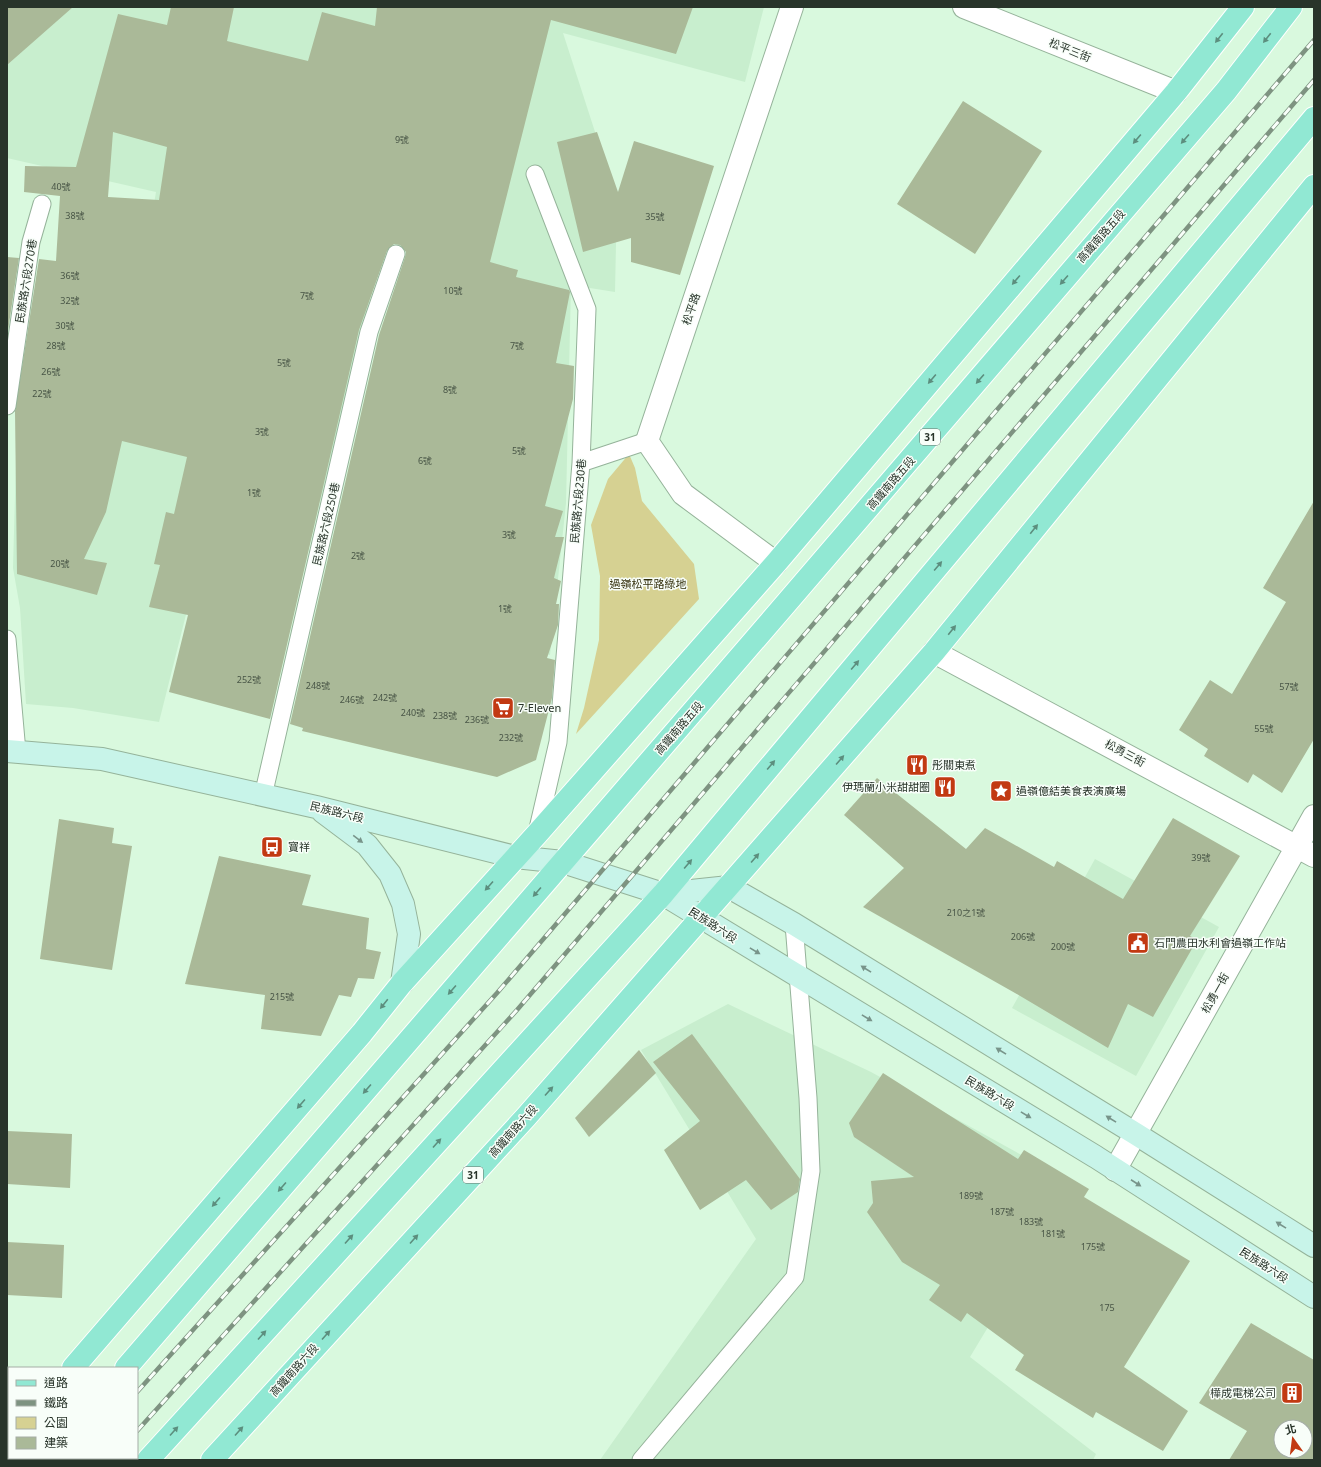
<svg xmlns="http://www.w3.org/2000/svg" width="1321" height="1467" viewBox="0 0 1321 1467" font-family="'Noto Sans','Noto Sans TC',sans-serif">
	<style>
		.built { fill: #c8eece }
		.green { fill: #d6d192 }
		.building { fill: #aab998; fill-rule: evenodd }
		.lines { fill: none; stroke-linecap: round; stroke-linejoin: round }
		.service-casing { stroke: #95b39a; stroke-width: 19 }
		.minor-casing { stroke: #95b39a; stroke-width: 24 }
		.secondary-casing { stroke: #95b39a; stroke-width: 24 }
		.primary-casing { stroke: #fff; stroke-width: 24 }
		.service { stroke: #fff; stroke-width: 17 }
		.minor { stroke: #fff; stroke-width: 22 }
		.secondary { stroke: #c8f4e9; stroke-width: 22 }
		.primary { stroke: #91e8d3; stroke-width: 22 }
		.rail-casing { stroke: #7e9381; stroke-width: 4.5 }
		.rail { stroke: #f8fef9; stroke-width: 3; stroke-dasharray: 9; stroke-linecap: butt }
		.oneway { fill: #5c8e7e }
		.oneway2 { fill: #78948a }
		.labels { text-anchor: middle; stroke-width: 3; stroke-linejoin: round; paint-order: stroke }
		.number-label { font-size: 9px; fill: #485546 }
		.shield { fill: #f8fef9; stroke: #667168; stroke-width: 1 }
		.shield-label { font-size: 10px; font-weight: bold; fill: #28342a }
		.street-label { font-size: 11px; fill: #28342a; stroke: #f8fef9 }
		.park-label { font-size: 11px; fill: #33300c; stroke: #f8fef9 }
		.poi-label { font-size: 11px; fill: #28342a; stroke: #f8fef9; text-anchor: start }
	</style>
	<rect width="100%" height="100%" fill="#d9f9de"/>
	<path class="built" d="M 7,7 L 764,7 L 745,82 L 563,33 L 597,138 L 616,244 L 615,292 L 571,285 L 566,503 L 550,655 L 429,625 L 415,248 L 384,242 L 306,559 L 206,535 L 159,722 L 73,708 L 26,704 L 20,608 L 13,568 L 16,461 L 119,411 L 156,192 L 7,158 Z
		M 1095,859 L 1219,927 L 1136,1076 L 1012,1008 Z
		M 728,1004 L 871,1072 L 1074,1184 L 970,1357 L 1096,1454 L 1093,1460 L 600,1460 L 756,1239 L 641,1050 Z"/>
	<path class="green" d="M 629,454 L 635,468 L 642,501 L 694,564 L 699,599 L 576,734 L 584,708 L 599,640 L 600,576 L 591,525 L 608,479 Z"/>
	<path class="building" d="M 7,7 L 73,7 L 7,65 Z
		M 171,7 L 234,7 L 227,41 L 308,61 L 322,12 L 375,26 L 377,7 L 693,7 L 676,54 L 551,20 L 490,262 L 518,270 L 516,277 L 569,290 L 570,292 L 556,363 L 574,366 L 573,399 L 545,506 L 563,511 L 555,537 L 564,537 L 554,578 L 561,581 L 556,604 L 559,604 L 558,625 L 547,658 L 555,660 L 552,698 L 536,760 L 497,777 L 302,731 L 303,728 L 290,724 L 379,335 L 405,257 L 406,252 L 400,245 L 394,244 L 387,251 L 359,330 L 270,719 L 169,692 L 188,615 L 149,607 L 160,565 L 154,564 L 166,512 L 174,514 L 187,457 L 122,441 L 106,512 L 84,559 L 107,563 L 97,595 L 17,574 L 15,411 L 39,259 L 56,261 L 60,196 L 24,192 L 25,166 L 76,167 L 118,14 L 167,25 ZM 113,132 L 167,147 L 159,200 L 108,197 Z
		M 963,101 L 1042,151 L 975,254 L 897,204 Z
		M 597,132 L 618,192 L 634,141 L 714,166 L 680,275 L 631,262 L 631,238 L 583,252 L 557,142 Z
		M 7,257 L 19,258 L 7,337 Z
		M 1314,501 L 1314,739 L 1282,793 L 1253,774 L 1248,783 L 1204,756 L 1208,749 L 1179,730 L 1210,680 L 1232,694 L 1286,602 L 1263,588 Z
		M 877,778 L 966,849 L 985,828 L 1054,867 L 1057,861 L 1123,899 L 1173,818 L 1240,856 L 1190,936 L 1197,940 L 1153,1017 L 1128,1004 L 1108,1048 L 1015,993 L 863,907 L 904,868 L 844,815 Z
		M 59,819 L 114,828 L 112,843 L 132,846 L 112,970 L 40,959 Z
		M 219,856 L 311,875 L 302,905 L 369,918 L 366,949 L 381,952 L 374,979 L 358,978 L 351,997 L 339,995 L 321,1036 L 261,1029 L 265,995 L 185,984 Z
		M 692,1034 L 800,1179 L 798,1192 L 771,1210 L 746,1180 L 700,1210 L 664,1150 L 700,1121 L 653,1062 Z
		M 639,1050 L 656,1073 L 589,1137 L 575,1118 Z
		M 883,1073 L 1018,1159 L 1024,1150 L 1089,1189 L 1084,1197 L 1190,1261 L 1124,1367 L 1188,1411 L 1163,1451 L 1096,1412 L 1093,1418 L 1015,1370 L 1024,1355 L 967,1313 L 961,1322 L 929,1300 L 940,1285 L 902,1262 L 867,1212 L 873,1203 L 871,1181 L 914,1177 L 854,1137 L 849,1123 Z
		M 7,1131 L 72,1134 L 70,1188 L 7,1184 Z
		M 7,1242 L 64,1245 L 62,1298 L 7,1295 Z
		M 1251,1323 L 1314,1360 L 1314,1460 L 1229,1460 L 1247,1431 L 1199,1403 ZM 1281,1427 L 1305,1427 L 1305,1451 L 1281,1451 Z"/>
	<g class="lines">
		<g class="service-casing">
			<path id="service" d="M 535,174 L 587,309 L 581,463 L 558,742 L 537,833
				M 7,406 L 31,242 L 42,204
				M 581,463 L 647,441
				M 7,639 L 17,752
				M 263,796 L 369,332 L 396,254
				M 641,1460 L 795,1277 L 811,1171 L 808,1098 L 794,924"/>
		</g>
		<g class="minor-casing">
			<path id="minor" d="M 964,7 L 1176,92
				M 776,563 L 683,494 L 647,441 L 792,7
				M 934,652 L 1314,856
				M 1115,1170 L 1314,816
				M 7,1395 L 9,1395"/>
		</g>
		<g class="secondary-casing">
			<path id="secondary" d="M 7,751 L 102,759 L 316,807 L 515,857 L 563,862 L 663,894 L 1096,1157 L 1314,1297
				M 323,812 L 367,845 L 390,874 L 403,904 L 409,934 L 402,983
				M 663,894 L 729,887 L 794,924 L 1136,1134 L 1314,1246"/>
		</g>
		<g class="primary-casing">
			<path id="primary" d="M 73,1368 L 362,1033 L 402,983 L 537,834 L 776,563 L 1176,92 L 1243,7
				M 126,1368 C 493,943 861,518 1226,91 L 1291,7
				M 7,1441 L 9,1439
				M 45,1460 L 47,1458
				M 148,1460 L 663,894 L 1314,118
				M 212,1460 L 526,1117 L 934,652 L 1314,186"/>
		</g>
		<use href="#service" class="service"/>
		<use href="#minor" class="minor"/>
		<use href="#secondary" class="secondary"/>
		<use href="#primary" class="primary"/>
		<g class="rail-casing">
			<path id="rail" d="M 137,1392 L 497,993 L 1314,40
				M 137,1431 L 517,1010 L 1314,80
				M 75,1460 L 77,1458
				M 111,1460 L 113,1458"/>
		</g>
		<use href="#rail" class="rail"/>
	</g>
	<defs><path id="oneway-solid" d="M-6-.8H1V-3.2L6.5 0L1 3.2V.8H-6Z"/></defs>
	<g class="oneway">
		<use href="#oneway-solid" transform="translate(1219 38) rotate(128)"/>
		<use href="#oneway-solid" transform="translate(1267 38) rotate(128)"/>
		<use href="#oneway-solid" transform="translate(1137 139) rotate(130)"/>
		<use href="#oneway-solid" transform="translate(1185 139) rotate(131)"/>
		<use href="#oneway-solid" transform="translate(1016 280) rotate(130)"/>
		<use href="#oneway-solid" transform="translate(1064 280) rotate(131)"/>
		<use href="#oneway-solid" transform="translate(932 379) rotate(130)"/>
		<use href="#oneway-solid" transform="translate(980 379) rotate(131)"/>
		<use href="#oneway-solid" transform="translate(1034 529) rotate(-51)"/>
		<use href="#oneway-solid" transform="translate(938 566) rotate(-50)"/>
		<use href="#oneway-solid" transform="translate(952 630) rotate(-51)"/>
		<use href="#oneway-solid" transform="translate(855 665) rotate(-50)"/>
		<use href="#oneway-solid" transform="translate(840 760) rotate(-49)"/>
		<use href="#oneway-solid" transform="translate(771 765) rotate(-50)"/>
		<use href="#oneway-solid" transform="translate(755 858) rotate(-49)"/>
		<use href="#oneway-solid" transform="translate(688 864) rotate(-50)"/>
		<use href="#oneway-solid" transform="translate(489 886) rotate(132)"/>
		<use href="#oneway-solid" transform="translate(537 892) rotate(131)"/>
		<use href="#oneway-solid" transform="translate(452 990) rotate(131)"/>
		<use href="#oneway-solid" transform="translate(384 1004) rotate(129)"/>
		<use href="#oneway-solid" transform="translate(367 1089) rotate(131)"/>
		<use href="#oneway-solid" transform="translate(549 1091) rotate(-48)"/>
		<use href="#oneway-solid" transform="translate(301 1104) rotate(131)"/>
		<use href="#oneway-solid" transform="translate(437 1143) rotate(-48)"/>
		<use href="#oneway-solid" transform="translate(282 1187) rotate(131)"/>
		<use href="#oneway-solid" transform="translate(216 1202) rotate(131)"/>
		<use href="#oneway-solid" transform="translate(349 1239) rotate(-48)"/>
		<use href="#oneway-solid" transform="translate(414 1239) rotate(-48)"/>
		<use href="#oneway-solid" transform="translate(262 1335) rotate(-48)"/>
		<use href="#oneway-solid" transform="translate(326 1335) rotate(-48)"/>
		<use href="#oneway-solid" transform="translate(174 1431) rotate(-48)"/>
		<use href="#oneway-solid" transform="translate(239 1431) rotate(-48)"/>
	</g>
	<g class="oneway2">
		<use href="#oneway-solid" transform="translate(358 839) rotate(37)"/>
		<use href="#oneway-solid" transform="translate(755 951) rotate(31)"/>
		<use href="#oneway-solid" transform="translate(866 969) rotate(-148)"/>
		<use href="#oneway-solid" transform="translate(867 1018) rotate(31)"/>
		<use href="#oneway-solid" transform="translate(1001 1051) rotate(-148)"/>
		<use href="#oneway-solid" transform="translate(1026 1115) rotate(31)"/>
		<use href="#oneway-solid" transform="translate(1111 1119) rotate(-148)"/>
		<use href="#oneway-solid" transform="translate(1136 1183) rotate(33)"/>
		<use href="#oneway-solid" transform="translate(1281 1225) rotate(-148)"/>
	</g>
	<defs>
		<g id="supermarket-square" transform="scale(1.15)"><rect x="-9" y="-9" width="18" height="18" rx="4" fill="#c23912" stroke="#f8fef9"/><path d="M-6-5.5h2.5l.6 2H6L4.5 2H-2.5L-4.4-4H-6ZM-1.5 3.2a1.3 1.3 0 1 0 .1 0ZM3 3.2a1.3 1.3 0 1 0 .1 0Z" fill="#fff"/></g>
		<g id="restaurant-square" transform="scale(1.15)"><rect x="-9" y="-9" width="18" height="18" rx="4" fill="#c23912" stroke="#f8fef9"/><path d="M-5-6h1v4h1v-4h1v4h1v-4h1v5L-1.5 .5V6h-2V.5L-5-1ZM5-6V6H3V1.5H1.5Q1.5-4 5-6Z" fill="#fff"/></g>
		<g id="sight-square" transform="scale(1.15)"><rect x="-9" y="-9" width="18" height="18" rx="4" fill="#c23912" stroke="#f8fef9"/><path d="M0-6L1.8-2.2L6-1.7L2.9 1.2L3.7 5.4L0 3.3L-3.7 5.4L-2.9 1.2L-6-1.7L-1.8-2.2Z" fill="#fff"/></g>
		<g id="bus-square" transform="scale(1.15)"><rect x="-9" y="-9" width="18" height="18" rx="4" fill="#c23912" stroke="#f8fef9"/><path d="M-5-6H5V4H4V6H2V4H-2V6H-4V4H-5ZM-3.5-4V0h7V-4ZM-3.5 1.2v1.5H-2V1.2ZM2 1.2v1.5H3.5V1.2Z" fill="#fff"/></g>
		<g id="civic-square" transform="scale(1.15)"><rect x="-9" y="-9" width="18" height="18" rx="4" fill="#c23912" stroke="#f8fef9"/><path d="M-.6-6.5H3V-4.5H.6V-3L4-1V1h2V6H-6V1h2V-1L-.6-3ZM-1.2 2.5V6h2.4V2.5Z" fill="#fff"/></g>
		<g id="building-square" transform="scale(1.15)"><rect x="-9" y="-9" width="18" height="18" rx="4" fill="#c23912" stroke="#f8fef9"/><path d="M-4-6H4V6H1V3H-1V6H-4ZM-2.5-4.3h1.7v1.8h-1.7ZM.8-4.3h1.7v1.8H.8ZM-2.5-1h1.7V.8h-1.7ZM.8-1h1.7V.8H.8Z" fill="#fff"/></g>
	</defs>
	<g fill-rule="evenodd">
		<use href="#supermarket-square" x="503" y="708"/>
		<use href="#restaurant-square" x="917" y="765"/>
		<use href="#restaurant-square" x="945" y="787"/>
		<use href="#sight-square" x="1001" y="791"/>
		<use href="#bus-square" x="272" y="847"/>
		<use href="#civic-square" x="1138" y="943"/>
		<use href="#building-square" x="1292" y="1393"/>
	</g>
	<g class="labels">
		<g class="number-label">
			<text x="402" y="143">9號</text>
			<text x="61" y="190">40號</text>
			<text x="75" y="219">38號</text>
			<text x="655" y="220">35號</text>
			<text x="70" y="279">36號</text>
			<text x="453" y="294">10號</text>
			<text x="307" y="299">7號</text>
			<text x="70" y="304">32號</text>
			<text x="65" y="329">30號</text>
			<text x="56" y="349">28號</text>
			<text x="517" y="349">7號</text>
			<text x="284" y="366">5號</text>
			<text x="51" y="375">26號</text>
			<text x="450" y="393">8號</text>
			<text x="42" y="397">22號</text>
			<text x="262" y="435">3號</text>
			<text x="519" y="454">5號</text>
			<text x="425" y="464">6號</text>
			<text x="254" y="496">1號</text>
			<text x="509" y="538">3號</text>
			<text x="358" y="559">2號</text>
			<text x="60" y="567">20號</text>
			<text x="505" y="612">1號</text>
			<text x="249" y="683">252號</text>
			<text x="318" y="689">248號</text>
			<text x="1289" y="690">57號</text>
			<text x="385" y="701">242號</text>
			<text x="352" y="703">246號</text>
			<text x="413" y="716">240號</text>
			<text x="445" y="719">238號</text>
			<text x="477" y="723">236號</text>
			<text x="1264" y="732">55號</text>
			<text x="511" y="741">232號</text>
			<text x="1201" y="861">39號</text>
			<text x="966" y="916">210之1號</text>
			<text x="1023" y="940">206號</text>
			<text x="1063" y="950">200號</text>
			<text x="282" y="1000">215號</text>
			<text x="971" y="1199">189號</text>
			<text x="1002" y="1215">187號</text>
			<text x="1031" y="1225">183號</text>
			<text x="1053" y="1237">181號</text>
			<text x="1093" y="1250">175號</text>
			<text x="1107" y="1311">175</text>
		</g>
		<g class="shield">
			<rect x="920" y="429" width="20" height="16" rx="3"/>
			<rect x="463" y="1167" width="20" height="16" rx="3"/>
		</g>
		<g class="shield-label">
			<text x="930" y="441">31</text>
			<text x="473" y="1179">31</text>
		</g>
		<g class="street-label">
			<text transform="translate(1070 50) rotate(22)" y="4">松平三街</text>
			<text transform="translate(1101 236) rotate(-49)" y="4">高鐵南路五段</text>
			<text transform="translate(26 281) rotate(-81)" y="4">民族路六段270巷</text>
			<text transform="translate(691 309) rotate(-71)" y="4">松平路</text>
			<text transform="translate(891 483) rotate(-49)" y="4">高鐵南路五段</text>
			<text transform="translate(578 501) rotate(-85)" y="4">民族路六段230巷</text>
			<text transform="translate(326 524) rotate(-77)" y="4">民族路六段250巷</text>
			<text transform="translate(679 728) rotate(-49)" y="4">高鐵南路五段</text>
			<text transform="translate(1125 753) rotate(28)" y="4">松勇三街</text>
			<text transform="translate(337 812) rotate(14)" y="4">民族路六段</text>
			<text transform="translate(713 925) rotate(33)" y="4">民族路六段</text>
			<text transform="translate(1215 993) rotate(-61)" y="4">松勇一街</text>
			<text transform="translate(990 1093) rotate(31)" y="4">民族路六段</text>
			<text transform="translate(513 1131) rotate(-48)" y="4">高鐵南路六段</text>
			<text transform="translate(1264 1265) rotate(33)" y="4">民族路六段</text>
			<text transform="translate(294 1370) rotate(-48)" y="4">高鐵南路六段</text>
		</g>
		<g class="park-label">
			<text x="648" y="588">過嶺松平路綠地</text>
		</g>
		<g class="poi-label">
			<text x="518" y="712">7-Eleven</text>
			<text x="932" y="769">彤關東煮</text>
			<text x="930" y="791" text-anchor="end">伊瑪蘭小米甜甜圈</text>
			<text x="1016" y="795">過嶺億結美食表演廣場</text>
			<text x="288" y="851">寶祥</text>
			<text x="1154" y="947">石門農田水利會過嶺工作站</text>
			<text x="1276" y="1397" text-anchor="end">樺成電梯公司</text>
		</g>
	</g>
	<rect width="1321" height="1467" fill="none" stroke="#28342a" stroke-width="16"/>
	<rect x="8" y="1367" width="130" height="92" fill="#f8fef9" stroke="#a5ada6"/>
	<rect x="16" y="1380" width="20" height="6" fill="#91e8d3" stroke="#a5ada6"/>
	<text x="44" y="1387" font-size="12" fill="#28342a">道路</text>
	<rect x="16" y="1400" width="20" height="6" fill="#7e9381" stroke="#a5ada6"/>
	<text x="44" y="1407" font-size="12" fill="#28342a">鐵路</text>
	<rect x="16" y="1417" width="20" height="12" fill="#d6d192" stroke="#a5ada6"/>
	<text x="44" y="1427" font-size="12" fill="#28342a">公園</text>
	<rect x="16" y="1437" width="20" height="12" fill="#aab998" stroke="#a5ada6"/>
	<text x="44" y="1447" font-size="12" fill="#28342a">建築</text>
	<g transform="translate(1293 1439) rotate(346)"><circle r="19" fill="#f8fef9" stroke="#a5ada6"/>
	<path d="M0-3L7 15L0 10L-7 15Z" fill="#c23912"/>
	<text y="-6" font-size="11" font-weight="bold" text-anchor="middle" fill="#28342a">北</text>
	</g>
</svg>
